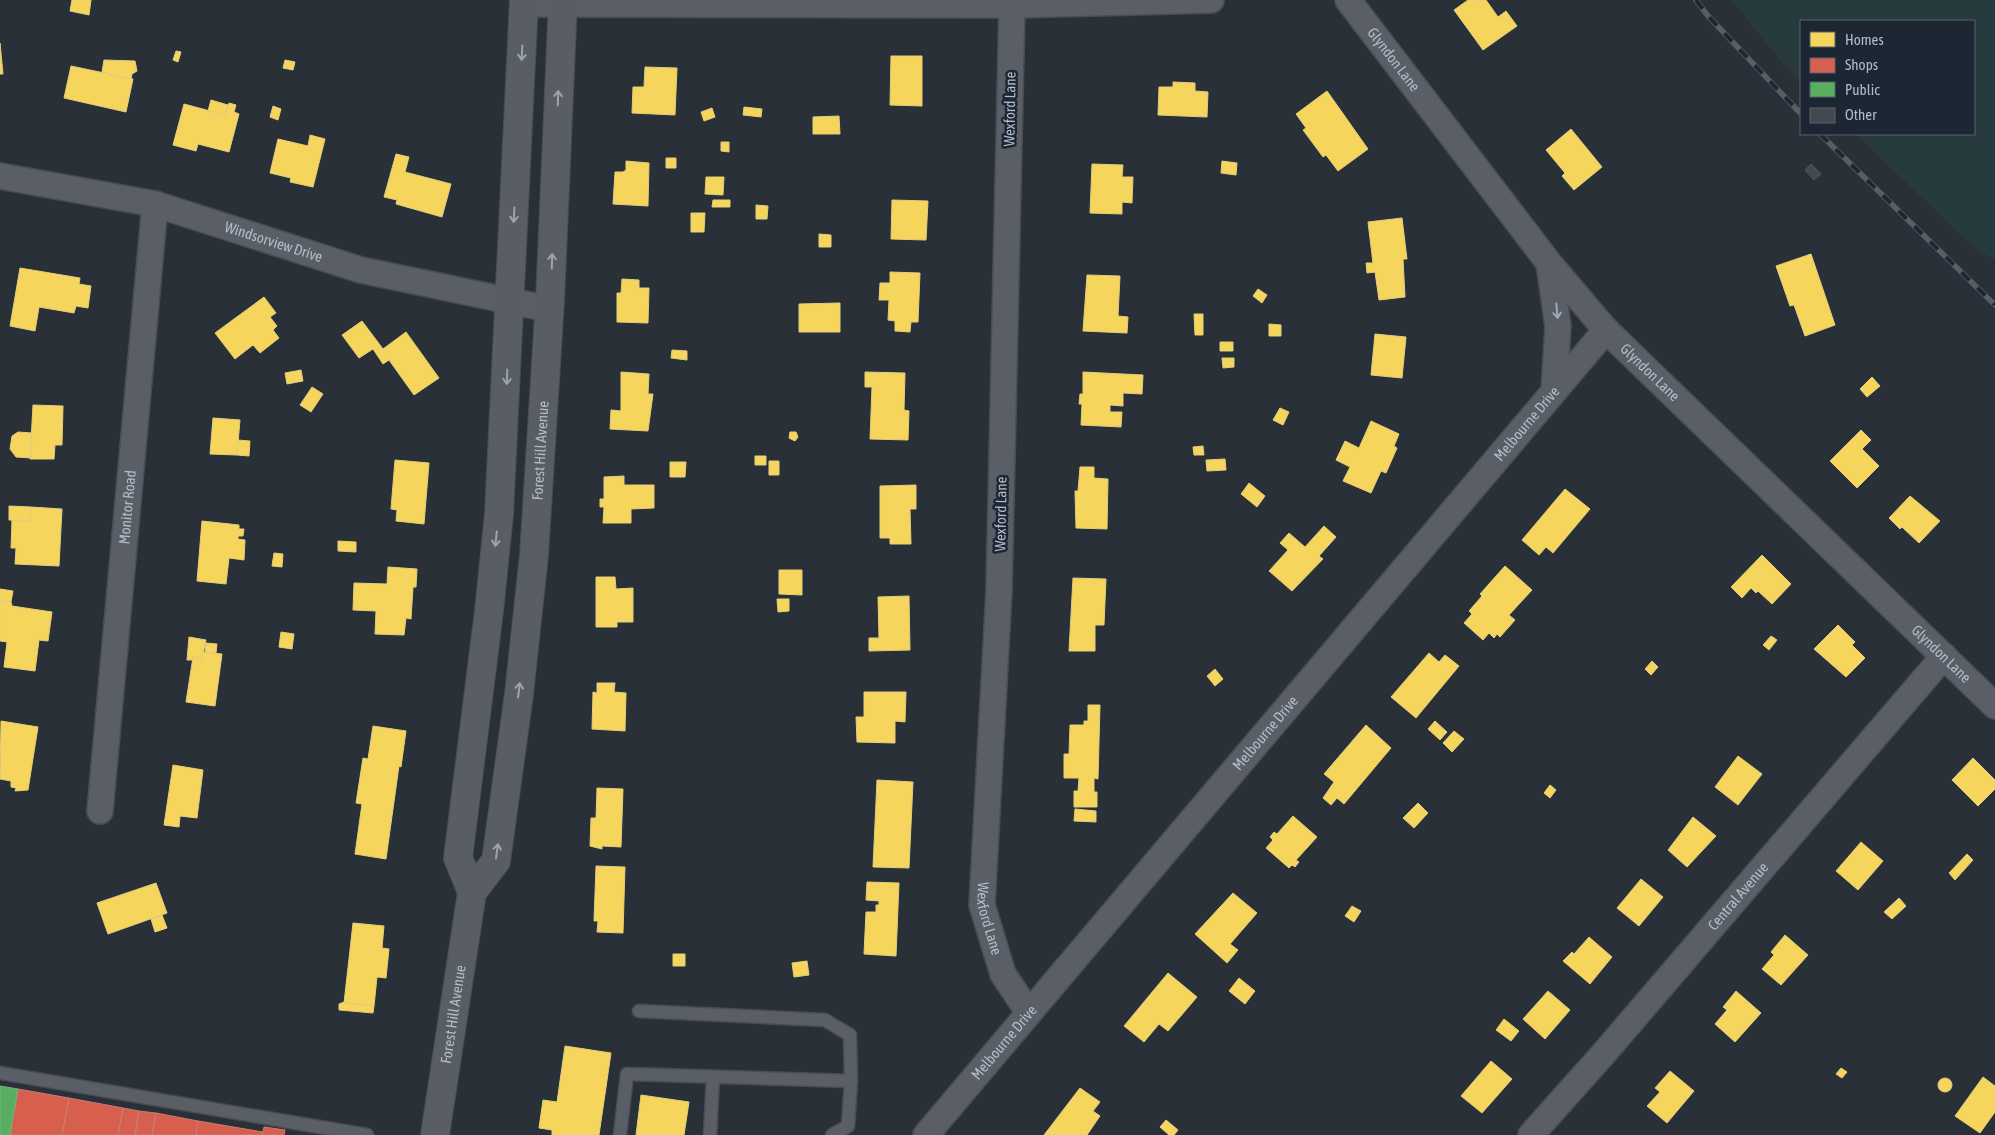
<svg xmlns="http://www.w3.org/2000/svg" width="1995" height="1135" viewBox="0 0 1995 1135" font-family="'Asap Condensed',sans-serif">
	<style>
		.green { fill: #273a3e }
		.homes { fill: #f6d55c; stroke: #e2ce7d }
		.shops { fill: #d6604d; stroke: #cc7c72 }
		.public { fill: #5aae61; stroke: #75b280 }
		.building { fill: #444950; stroke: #52575f }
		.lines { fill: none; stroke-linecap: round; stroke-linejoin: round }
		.lane-casing { stroke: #484c53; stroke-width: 15 }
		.street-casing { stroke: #484c53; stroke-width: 28 }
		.secondary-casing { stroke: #484c53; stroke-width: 30 }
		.lane { stroke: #5a5e66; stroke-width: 12 }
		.street { stroke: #5a5e66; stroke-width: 25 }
		.secondary { stroke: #595d64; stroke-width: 28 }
		.rail-casing { stroke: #595d64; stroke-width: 5.5 }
		.rail { stroke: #1d2633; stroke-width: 4; stroke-dasharray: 11; stroke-linecap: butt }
		.oneway { stroke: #9da4b0 }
		.oneway2 { stroke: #a2a9b5 }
		.labels { text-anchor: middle; stroke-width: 5; stroke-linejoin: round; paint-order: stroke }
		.street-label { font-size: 15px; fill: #b4bcc9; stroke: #1d2633 }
	</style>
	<rect width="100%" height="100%" fill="#2a3038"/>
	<path class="green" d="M 1732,0 L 1995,0 L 1995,260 L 1976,249 L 1855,134 L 1974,134 L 1974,21 L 1801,21 L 1801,82 L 1784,65 Z"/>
	<path class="homes" d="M 72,0 L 91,0 L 89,15 L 70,11 Z
		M 1468,0 L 1486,0 L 1498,17 L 1506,11 L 1517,26 L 1483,50 L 1454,10 Z
		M 0,43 L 3,74 L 0,74 Z
		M 176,51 L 181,52 L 178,62 L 173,60 Z
		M 891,56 L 922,56 L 922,106 L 890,105 Z
		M 104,60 L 135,61 L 137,71 L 132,74 L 131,79 L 102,72 Z
		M 285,60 L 295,62 L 293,70 L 283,68 Z
		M 71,66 L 133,79 L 126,112 L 64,98 Z
		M 645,67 L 677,68 L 675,115 L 632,113 L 633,87 L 644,87 Z
		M 1173,82 L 1195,83 L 1195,91 L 1208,92 L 1207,117 L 1158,115 L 1159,87 L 1173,87 Z
		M 1327,91 L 1368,149 L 1338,171 L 1326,155 L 1323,157 L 1303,130 L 1306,128 L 1296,114 Z
		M 211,100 L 228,105 L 225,115 L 208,111 Z
		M 229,103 L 236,105 L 234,112 L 239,114 L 229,152 L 198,144 L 196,151 L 173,145 L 184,104 L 225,115 Z
		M 273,106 L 281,109 L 278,120 L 270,117 Z
		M 744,107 L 762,109 L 761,117 L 743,115 Z
		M 712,108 L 715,117 L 704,121 L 701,112 Z
		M 839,116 L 840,134 L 813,134 L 813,117 Z
		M 1571,129 L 1602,167 L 1574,190 L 1562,176 L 1565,173 L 1546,150 Z
		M 310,135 L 325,139 L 313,187 L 290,182 L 291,178 L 270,173 L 278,139 L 308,146 Z
		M 721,142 L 729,142 L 729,152 L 721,151 Z
		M 396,154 L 409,157 L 405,172 L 451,184 L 442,217 L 396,204 L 397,200 L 384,197 Z
		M 666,158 L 676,158 L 676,168 L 666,168 Z
		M 626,161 L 649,163 L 648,206 L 613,204 L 615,172 L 623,172 L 626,170 Z
		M 1222,161 L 1237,163 L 1236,175 L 1221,173 Z
		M 1092,164 L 1123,165 L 1122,177 L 1133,177 L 1132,203 L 1122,202 L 1122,214 L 1090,213 Z
		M 706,177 L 724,177 L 723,195 L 705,194 Z
		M 713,200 L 730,200 L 730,207 L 712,207 Z
		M 892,200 L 928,201 L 926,240 L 891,239 Z
		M 756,205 L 768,206 L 767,219 L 756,219 Z
		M 691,213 L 705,213 L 704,232 L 691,232 Z
		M 1402,218 L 1407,259 L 1403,259 L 1405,297 L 1379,300 L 1375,272 L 1367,273 L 1366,263 L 1373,263 L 1368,222 Z
		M 819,234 L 831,235 L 831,247 L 819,247 Z
		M 1811,254 L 1835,325 L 1805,336 L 1794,305 L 1790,306 L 1776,266 Z
		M 20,268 L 80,278 L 79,284 L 91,286 L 88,308 L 76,306 L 74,313 L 39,307 L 35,331 L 10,326 Z
		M 890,272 L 920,273 L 918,322 L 911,322 L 910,332 L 895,331 L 895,321 L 888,320 L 889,300 L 879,300 L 880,283 L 890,283 Z
		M 1087,275 L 1120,276 L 1118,316 L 1128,317 L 1127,333 L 1083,331 Z
		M 622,279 L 639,280 L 639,288 L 649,288 L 648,323 L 617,322 L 617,293 L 621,293 Z
		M 1258,289 L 1267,295 L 1262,303 L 1253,296 Z
		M 264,297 L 276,313 L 270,317 L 277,326 L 273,330 L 279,338 L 260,353 L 253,345 L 235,359 L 215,333 Z
		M 840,303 L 840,332 L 799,332 L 799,304 Z
		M 1194,314 L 1203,314 L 1203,335 L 1195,335 Z
		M 362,321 L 383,349 L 406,332 L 439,378 L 414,395 L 389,360 L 383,364 L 373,349 L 359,358 L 342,335 Z
		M 1269,324 L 1281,325 L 1281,336 L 1269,336 Z
		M 1375,334 L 1406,337 L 1402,378 L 1371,375 Z
		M 1220,342 L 1233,342 L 1233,351 L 1220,351 Z
		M 672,350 L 687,351 L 687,360 L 671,358 Z
		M 1222,358 L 1234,358 L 1234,367 L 1223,368 Z
		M 301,370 L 303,381 L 287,384 L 285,373 Z
		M 621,372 L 649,374 L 648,394 L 653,394 L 648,431 L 610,429 L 611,410 L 621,411 Z
		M 865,372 L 905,373 L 904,410 L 909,411 L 908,440 L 870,439 L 872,387 L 865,387 Z
		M 1083,372 L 1143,375 L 1142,394 L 1123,393 L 1123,406 L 1110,405 L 1110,412 L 1122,412 L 1121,427 L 1081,425 L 1082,404 L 1079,404 L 1080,394 L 1083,394 Z
		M 1872,377 L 1880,386 L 1867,397 L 1860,389 Z
		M 312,387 L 323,394 L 311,412 L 300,405 Z
		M 33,405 L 63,406 L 62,445 L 55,445 L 54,459 L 30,459 Z
		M 1280,408 L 1289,412 L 1283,425 L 1273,420 Z
		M 213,418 L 240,420 L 237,455 L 210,454 Z
		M 1371,421 L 1399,434 L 1394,446 L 1397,448 L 1386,473 L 1381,471 L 1371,493 L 1343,481 L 1350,467 L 1336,460 L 1345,441 L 1359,448 Z
		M 1861,430 L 1871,440 L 1862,449 L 1879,466 L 1857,488 L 1830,461 Z
		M 18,432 L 32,433 L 31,458 L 16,457 L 10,449 L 12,436 Z
		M 790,432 L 796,432 L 798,437 L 795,441 L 789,438 Z
		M 238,440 L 250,441 L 249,456 L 237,455 Z
		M 1203,446 L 1204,455 L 1194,455 L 1193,447 Z
		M 755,456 L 766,456 L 766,465 L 755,465 Z
		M 1225,459 L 1226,470 L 1207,471 L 1206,460 Z
		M 395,460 L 429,463 L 424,524 L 396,521 L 397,510 L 391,509 Z
		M 769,461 L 779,461 L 779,475 L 769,475 Z
		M 670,462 L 686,462 L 685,477 L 670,477 Z
		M 1080,467 L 1094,467 L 1094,478 L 1108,479 L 1107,529 L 1076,528 L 1075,491 L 1078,491 Z
		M 624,476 L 624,485 L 654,485 L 654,508 L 631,509 L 631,523 L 603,523 L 604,507 L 600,507 L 600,499 L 604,499 L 604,477 Z
		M 1249,483 L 1265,496 L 1257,507 L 1241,494 Z
		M 916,485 L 916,509 L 910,509 L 911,544 L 890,544 L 890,538 L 880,538 L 880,486 Z
		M 1565,489 L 1590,509 L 1553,553 L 1546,547 L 1539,555 L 1522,540 Z
		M 1910,496 L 1940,521 L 1919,543 L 1902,527 L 1900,529 L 1889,518 Z
		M 9,506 L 31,507 L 30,521 L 9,520 Z
		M 31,507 L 62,509 L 59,566 L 15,564 L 16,548 L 11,548 L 12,520 L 30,521 Z
		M 202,521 L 239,525 L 239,529 L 244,529 L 243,536 L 238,536 L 238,539 L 245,540 L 244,560 L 229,558 L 226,584 L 197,581 Z
		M 1324,526 L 1336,537 L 1319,556 L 1323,559 L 1292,591 L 1269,571 L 1288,550 L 1280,543 L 1289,533 L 1305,547 Z
		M 338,541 L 356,542 L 356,552 L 338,551 Z
		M 274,553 L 283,554 L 282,567 L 272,566 Z
		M 1762,555 L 1791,584 L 1772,604 L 1758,591 L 1756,593 L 1751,588 L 1742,598 L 1731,587 Z
		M 1505,566 L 1532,590 L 1509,615 L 1515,620 L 1500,637 L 1497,634 L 1494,638 L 1489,633 L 1483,640 L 1464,623 L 1472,614 L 1469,611 L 1482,596 L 1480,594 Z
		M 388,567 L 417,569 L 416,587 L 413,587 L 411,619 L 406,618 L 404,635 L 375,634 L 376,611 L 353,610 L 354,583 L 387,584 Z
		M 779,570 L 802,570 L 802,595 L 779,594 Z
		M 596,577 L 615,577 L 616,589 L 633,588 L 633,622 L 617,622 L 617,627 L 596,627 Z
		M 1073,578 L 1106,579 L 1104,625 L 1095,625 L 1095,651 L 1069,651 Z
		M 0,589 L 13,591 L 11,602 L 0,601 Z
		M 909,596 L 910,650 L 869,651 L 869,638 L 879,638 L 878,597 Z
		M 777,599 L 789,599 L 789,611 L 778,612 Z
		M 0,601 L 11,602 L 12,606 L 52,612 L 48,641 L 39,640 L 35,671 L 4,667 L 7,642 L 0,641 Z
		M 1838,625 L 1855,642 L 1852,645 L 1865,658 L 1846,677 L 1814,649 Z
		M 281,632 L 294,634 L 292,649 L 279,647 Z
		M 1771,636 L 1777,640 L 1769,650 L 1763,645 Z
		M 189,637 L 206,640 L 202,659 L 193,657 L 192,660 L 187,660 Z
		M 206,643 L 217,644 L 216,653 L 205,652 Z
		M 203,652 L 222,654 L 215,706 L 186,702 L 193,657 L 202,659 Z
		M 1429,653 L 1439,662 L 1445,655 L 1459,666 L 1416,718 L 1391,697 Z
		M 1652,661 L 1658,667 L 1651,675 L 1645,669 Z
		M 1215,669 L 1223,679 L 1215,686 L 1207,676 Z
		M 597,683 L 615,683 L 614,692 L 626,693 L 625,731 L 592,729 L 593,692 L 597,693 Z
		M 864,692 L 906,692 L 905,722 L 895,721 L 895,743 L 857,742 L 856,717 L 864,717 Z
		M 1088,705 L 1100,705 L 1098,779 L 1094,778 L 1094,792 L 1097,792 L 1097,807 L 1074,807 L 1074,791 L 1078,791 L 1079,778 L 1064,778 L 1064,754 L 1069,754 L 1070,725 L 1084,725 L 1084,721 L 1088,721 Z
		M 1,721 L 38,727 L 28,790 L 15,791 L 16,788 L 11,787 L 11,781 L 0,779 Z
		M 1435,721 L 1447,732 L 1440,740 L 1428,729 Z
		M 1366,725 L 1391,748 L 1344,804 L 1337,798 L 1331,805 L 1323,798 L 1334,782 L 1324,774 Z
		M 373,726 L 406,731 L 401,767 L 399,766 L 386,859 L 355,854 L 362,804 L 356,803 L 363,758 L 368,759 Z
		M 1454,731 L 1464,739 L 1452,752 L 1443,743 Z
		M 1738,756 L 1762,774 L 1738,805 L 1715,787 Z
		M 1973,758 L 1995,780 L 1995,789 L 1978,806 L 1952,780 Z
		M 173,765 L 203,770 L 197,818 L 180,816 L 179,827 L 164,825 Z
		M 877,780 L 913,782 L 909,868 L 873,867 Z
		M 1550,785 L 1556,790 L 1550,798 L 1544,793 Z
		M 597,788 L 623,789 L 621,847 L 602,846 L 602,849 L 590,846 L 591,818 L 596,818 Z
		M 1418,803 L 1428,813 L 1414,828 L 1403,818 Z
		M 1075,809 L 1096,811 L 1096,822 L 1074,821 Z
		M 1293,816 L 1317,837 L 1296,860 L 1299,862 L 1295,867 L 1292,865 L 1289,868 L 1266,848 L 1273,840 L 1270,837 L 1274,832 L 1277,834 Z
		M 1693,817 L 1716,836 L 1687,867 L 1668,850 Z
		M 1861,842 L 1883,861 L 1858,890 L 1836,871 Z
		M 1967,854 L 1973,860 L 1955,880 L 1949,873 Z
		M 596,866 L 625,867 L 623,933 L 597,932 L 598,921 L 594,921 Z
		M 1641,879 L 1663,897 L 1639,926 L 1617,908 Z
		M 867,882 L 899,883 L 896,956 L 864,954 L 866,912 L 876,912 L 876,905 L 879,905 L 879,901 L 866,900 Z
		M 156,883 L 167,913 L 108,934 L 97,903 Z
		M 1233,893 L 1257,913 L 1230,944 L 1238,950 L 1227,963 L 1195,934 Z
		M 1899,898 L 1906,906 L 1892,919 L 1884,912 Z
		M 1352,906 L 1361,911 L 1354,922 L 1345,916 Z
		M 162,915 L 167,928 L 155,932 L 151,919 Z
		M 353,923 L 384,926 L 382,948 L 389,949 L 386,978 L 377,977 L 374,1006 L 344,1003 Z
		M 1785,935 L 1808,955 L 1781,985 L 1762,969 L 1774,955 L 1771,952 Z
		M 1589,937 L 1612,957 L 1590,984 L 1563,961 L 1572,952 L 1574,954 Z
		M 673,954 L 685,954 L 685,966 L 673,966 Z
		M 807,961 L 809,975 L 794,977 L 792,963 Z
		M 1168,973 L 1197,997 L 1168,1031 L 1159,1024 L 1144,1042 L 1124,1026 Z
		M 1239,978 L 1255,991 L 1245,1004 L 1229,991 Z
		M 1548,991 L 1570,1010 L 1545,1039 L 1523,1019 Z
		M 1736,991 L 1761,1013 L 1735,1042 L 1715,1024 L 1727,1010 L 1723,1007 Z
		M 344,1002 L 374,1006 L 373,1013 L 339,1010 L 339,1004 Z
		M 1504,1019 L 1519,1031 L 1511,1041 L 1496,1030 Z
		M 565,1046 L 611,1053 L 599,1135 L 552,1135 L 552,1130 L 539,1128 L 543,1100 L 557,1102 Z
		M 1491,1061 L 1512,1079 L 1482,1113 L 1461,1096 Z
		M 1841,1068 L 1847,1072 L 1842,1078 L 1836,1074 Z
		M 1670,1071 L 1694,1091 L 1667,1123 L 1647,1106 L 1660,1092 L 1655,1088 Z
		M 1983,1077 L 1995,1086 L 1995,1112 L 1980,1133 L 1955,1116 Z
		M1938 1085a7 7 0 1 1 14 0a7 7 0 1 1-14 0Z
		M 1080,1088 L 1100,1102 L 1093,1111 L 1100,1116 L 1087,1135 L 1044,1135 Z
		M 641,1095 L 689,1102 L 684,1135 L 636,1135 Z
		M 1166,1120 L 1178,1130 L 1174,1135 L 1169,1135 L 1160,1127 Z"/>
	<path class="shops" d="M 18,1089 L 69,1098 L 62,1135 L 10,1135 Z
		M 69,1098 L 123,1108 L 118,1135 L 62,1135 Z
		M 123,1108 L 139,1111 L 135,1135 L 118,1135 Z
		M 139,1111 L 156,1113 L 152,1135 L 135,1135 Z
		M 156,1113 L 198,1121 L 196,1135 L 152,1135 Z
		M 198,1121 L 263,1132 L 262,1135 L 196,1135 Z
		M 264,1127 L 285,1130 L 284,1135 L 262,1135 Z"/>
	<path class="public" d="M 0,1086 L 18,1089 L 10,1135 L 0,1135 Z"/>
	<path class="building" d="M 1811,164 L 1821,174 L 1814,180 L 1805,170 Z"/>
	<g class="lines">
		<g class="lane-casing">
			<path id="lane" d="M 639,1011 L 825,1020 L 850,1035 L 851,1081
				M 0,1073 L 367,1135
				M 620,1135 L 627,1074 L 851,1081 L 848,1126 L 832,1135
				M 710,1135 L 713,1077"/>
		</g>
		<g class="street-casing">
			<g id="street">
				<path id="s1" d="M 1348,0 L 1549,263 L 1606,330 L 1995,706"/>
				<path d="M 524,4 L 1012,5 L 1211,0"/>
				<path id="s2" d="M 1012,5 L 999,591 L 982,905 L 1003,974 L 1029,1013"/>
				<path id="s3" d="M 0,176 L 155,204 L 361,270 L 549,309"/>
				<path d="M 1549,264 L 1558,326 L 1554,390"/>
				<path id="s4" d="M 100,811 L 155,204"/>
				<path id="s5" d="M 926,1135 L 1606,330"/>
				<path id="s6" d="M 1531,1135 L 1605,1052 L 1944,656"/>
			</g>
		</g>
		<g class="secondary-casing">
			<g id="secondary">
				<path d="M 472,892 L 458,858 L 489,611 L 499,514 L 524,0"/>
				<path id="s7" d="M 435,1135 L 472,892 L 496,861 L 519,694 L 534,555 L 550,300 L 563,0"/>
			</g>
		</g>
		<use href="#lane" class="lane"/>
		<use href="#street" class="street"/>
		<use href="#secondary" class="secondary"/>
		<g class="rail-casing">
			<path id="rail" d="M 1696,0 L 1708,16 L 1801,114
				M 1820,134 L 1995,305"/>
		</g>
		<use href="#rail" class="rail"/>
	</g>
	<defs><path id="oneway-shaft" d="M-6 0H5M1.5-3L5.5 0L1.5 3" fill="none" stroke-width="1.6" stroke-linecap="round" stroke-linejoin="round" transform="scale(1.25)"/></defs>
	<g class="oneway">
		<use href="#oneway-shaft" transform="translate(522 53) rotate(93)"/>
		<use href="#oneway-shaft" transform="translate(558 98) rotate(-88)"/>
		<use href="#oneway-shaft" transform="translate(514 215) rotate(93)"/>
		<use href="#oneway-shaft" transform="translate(552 261) rotate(-88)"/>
		<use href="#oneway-shaft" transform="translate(507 377) rotate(92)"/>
		<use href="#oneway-shaft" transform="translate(496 539) rotate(96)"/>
		<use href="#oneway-shaft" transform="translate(519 690) rotate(-83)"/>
		<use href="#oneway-shaft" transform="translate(497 851) rotate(-82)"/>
	</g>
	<use class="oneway2" href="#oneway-shaft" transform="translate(1557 311) rotate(85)"/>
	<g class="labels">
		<g class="street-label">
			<text dy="5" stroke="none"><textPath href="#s1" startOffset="75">Glyndon Lane</textPath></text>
			<text transform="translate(1010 109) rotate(-89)" y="5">Wexford Lane</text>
			<text dy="5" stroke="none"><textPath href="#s3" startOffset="282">Windsorview Drive</textPath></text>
			<text dy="5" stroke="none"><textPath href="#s1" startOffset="480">Glyndon Lane</textPath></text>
			<text dy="5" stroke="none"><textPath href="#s5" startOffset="931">Melbourne Drive</textPath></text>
			<text dy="5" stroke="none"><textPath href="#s7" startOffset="698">Forest Hill Avenue</textPath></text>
			<text dy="5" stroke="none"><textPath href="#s4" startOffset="305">Monitor Road</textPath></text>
			<text transform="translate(1001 514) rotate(-89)" y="5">Wexford Lane</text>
			<text dy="5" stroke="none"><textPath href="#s1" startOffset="885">Glyndon Lane</textPath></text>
			<text dy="5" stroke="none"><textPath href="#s5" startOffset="526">Melbourne Drive</textPath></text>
			<text dy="5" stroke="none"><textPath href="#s6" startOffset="316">Central Avenue</textPath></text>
			<text dy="5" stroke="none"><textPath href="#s2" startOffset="915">Wexford Lane</textPath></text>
			<text dy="5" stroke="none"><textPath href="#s7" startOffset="122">Forest Hill Avenue</textPath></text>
			<text dy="5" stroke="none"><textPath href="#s5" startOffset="121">Melbourne Drive</textPath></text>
		</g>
	</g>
	<rect x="1800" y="20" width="175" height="115" fill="#1d2633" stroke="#59626f"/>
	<rect x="1810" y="32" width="25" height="15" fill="#f6d55c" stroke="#59626f"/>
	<text x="1845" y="45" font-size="15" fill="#b4bcc9">Homes</text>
	<rect x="1810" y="58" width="25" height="15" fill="#d6604d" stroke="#59626f"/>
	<text x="1845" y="70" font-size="15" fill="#b4bcc9">Shops</text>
	<rect x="1810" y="82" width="25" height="15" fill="#5aae61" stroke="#59626f"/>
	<text x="1845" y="95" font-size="15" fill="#b4bcc9">Public</text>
	<rect x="1810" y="108" width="25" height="15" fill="#444950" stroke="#59626f"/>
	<text x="1845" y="120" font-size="15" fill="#b4bcc9">Other</text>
</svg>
